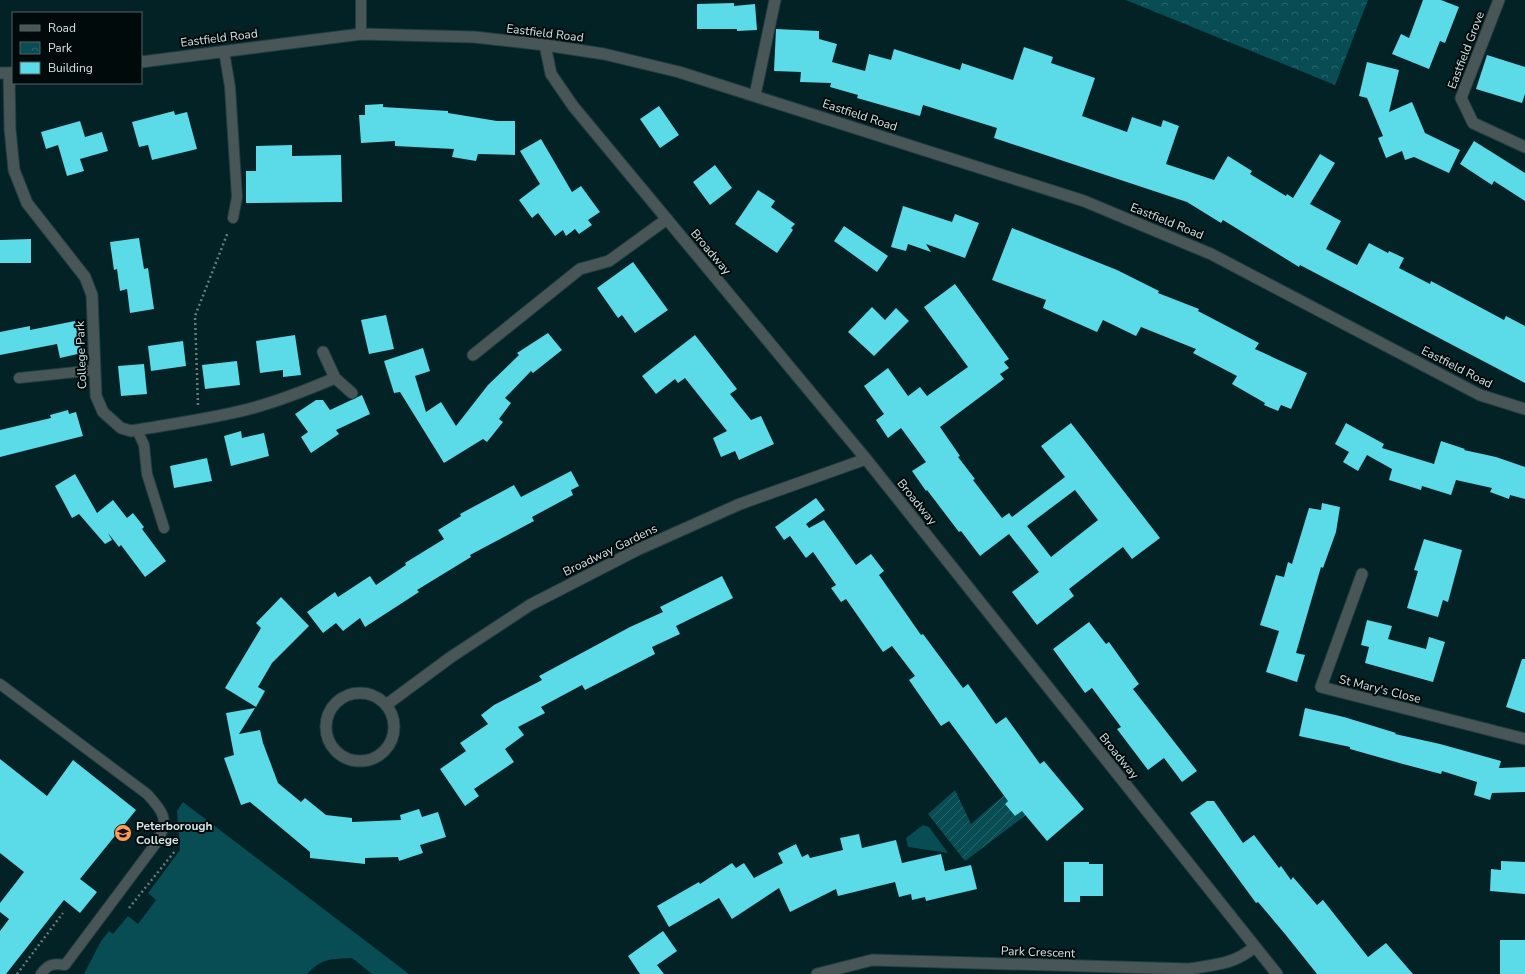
<svg xmlns="http://www.w3.org/2000/svg" width="1525" height="974" viewBox="0 0 1525 974" font-family="'Nunito Sans',sans-serif">
	<style>
		.grass { fill: #074d53 }
		.park { fill: url(#park-crowns) }
		.garden { fill: url(#garden-furrows) }
		.building { fill: #5bdbe8; fill-rule: evenodd }
		.lines { fill: none; stroke-linecap: round; stroke-linejoin: round }
		.service-casing { stroke: #203d40; stroke-width: 12 }
		.minor-casing { stroke: #203d40; stroke-width: 13 }
		.tertiary-casing { stroke: #203d40; stroke-width: 13 }
		.path { stroke: #647c7f; stroke-width: 2.5; stroke-dasharray: 2 3; stroke-linecap: butt }
		.service { stroke: #495658; stroke-width: 10 }
		.minor { stroke: #495658; stroke-width: 11 }
		.tertiary { stroke: #495658; stroke-width: 11 }
		.labels { text-anchor: middle; stroke-width: 4; stroke-linejoin: round; paint-order: stroke }
		.street-label { font-size: 12px; fill: #d2e3e5; stroke: #010a0b }
		.poi-label { font-size: 12px; font-weight: bold; fill: #d2e3e5; stroke: #010a0b; text-anchor: start }
	</style>
	<defs>
		<pattern id="park-crowns" width="20" height="18" patternUnits="userSpaceOnUse"><rect width="20" height="18" fill="#074d53"/><path d="M2 6a3 3 0 1 1 6 0M12 15a3 3 0 1 1 6 0" fill="none" stroke="#2a666c"/></pattern>
		<pattern id="garden-furrows" width="10" height="10" patternUnits="userSpaceOnUse"><rect width="10" height="10" fill="#074d53"/><path d="M-1 1l2-2M0 10L10 0M9 11l2-2" fill="none" stroke="#2a666c"/></pattern>
	</defs>
	<rect width="100%" height="100%" fill="#032225"/>
	<path class="grass" d="M 183,802 L 409,974 L 372,974 L 352,958 C 331,959 322,958 307,974 L 84,974 L 101,941 L 109,931 L 113,934 L 128,916 L 138,924 L 156,900 L 148,893 L 180,850 L 177,811 Z
		M 923,825 L 929,827 L 948,853 L 908,847 L 906,838 Z"/>
	<path class="park" d="M 1126,0 L 1368,0 L 1335,85 Z"/>
	<path class="garden" d="M 1025,777 L 1030,783 L 1005,804 L 1015,816 L 1028,806 L 1026,815 L 965,861 L 928,814 L 955,790 L 971,824 Z"/>
	<path class="building" d="M 1423,0 L 1441,0 L 1459,7 L 1445,43 L 1440,41 L 1429,69 L 1392,54 L 1401,34 L 1409,38 Z
		M 734,3 L 734,6 L 755,4 L 757,30 L 737,31 L 737,29 L 697,29 L 697,4 Z
		M 776,29 L 819,31 L 819,39 L 837,44 L 832,62 L 865,71 L 869,54 L 891,60 L 894,49 L 960,70 L 962,63 L 1013,80 L 1024,47 L 1053,57 L 1051,63 L 1095,78 L 1082,116 L 1127,132 L 1132,117 L 1161,127 L 1163,120 L 1179,126 L 1166,164 L 1214,180 L 1228,156 L 1252,171 L 1250,174 L 1286,196 L 1287,194 L 1293,198 L 1320,154 L 1335,163 L 1310,204 L 1341,221 L 1326,249 L 1357,265 L 1369,243 L 1388,253 L 1389,251 L 1404,258 L 1399,268 L 1430,284 L 1431,281 L 1504,320 L 1506,316 L 1525,326 L 1525,383 L 1300,265 L 1299,267 L 1223,220 L 1221,223 L 1187,202 L 994,138 L 997,128 L 923,105 L 920,116 L 857,98 L 858,95 L 830,87 L 831,83 L 800,82 L 801,72 L 774,71 Z
		M 1487,55 L 1525,67 L 1525,94 L 1522,103 L 1476,89 Z
		M 1367,62 L 1399,70 L 1389,112 L 1412,102 L 1425,133 L 1460,150 L 1449,173 L 1414,157 L 1405,160 L 1402,151 L 1386,158 L 1378,138 L 1383,136 L 1367,98 L 1359,96 Z
		M 383,104 L 383,107 L 448,111 L 448,113 L 497,121 L 515,121 L 515,155 L 478,154 L 476,161 L 452,157 L 454,149 L 395,146 L 395,141 L 361,143 L 359,115 L 365,115 L 365,105 Z
		M 659,106 L 679,135 L 660,148 L 640,119 Z
		M 174,111 L 175,115 L 187,112 L 197,149 L 152,160 L 148,145 L 139,147 L 132,122 Z
		M 80,121 L 85,137 L 102,132 L 108,151 L 80,159 L 84,171 L 67,176 L 58,145 L 46,149 L 41,132 Z
		M 541,139 L 572,192 L 581,186 L 600,212 L 588,220 L 592,225 L 579,234 L 575,229 L 566,236 L 563,230 L 555,236 L 538,213 L 532,218 L 519,200 L 540,184 L 520,151 Z
		M 1474,141 L 1525,173 L 1525,201 L 1494,181 L 1492,185 L 1460,164 Z
		M 292,145 L 292,156 L 341,155 L 342,202 L 246,203 L 246,171 L 256,171 L 256,146 Z
		M 715,165 L 732,188 L 710,205 L 693,182 Z
		M 758,190 L 775,201 L 771,207 L 795,224 L 791,228 L 793,230 L 777,253 L 735,224 Z
		M 903,206 L 952,222 L 955,214 L 979,223 L 965,258 L 926,244 L 931,252 L 908,244 L 906,251 L 891,247 Z
		M 844,226 L 888,256 L 877,272 L 834,241 Z
		M 1012,228 L 1117,270 L 1159,291 L 1158,293 L 1199,309 L 1198,311 L 1259,343 L 1255,349 L 1307,373 L 1291,409 L 1281,405 L 1278,411 L 1264,405 L 1265,403 L 1232,384 L 1237,376 L 1193,353 L 1196,349 L 1141,327 L 1136,336 L 1103,320 L 1097,332 L 1043,308 L 1046,300 L 992,280 Z
		M 139,238 L 144,269 L 148,268 L 154,309 L 130,313 L 127,289 L 120,291 L 117,269 L 114,270 L 110,242 Z
		M 31,239 L 31,263 L 0,263 L 0,240 Z
		M 633,262 L 668,310 L 635,333 L 622,315 L 618,318 L 597,288 Z
		M 955,284 L 1009,359 L 1004,362 L 1009,368 L 1000,374 L 1004,379 L 940,427 L 960,456 L 958,457 L 975,479 L 973,480 L 1002,518 L 1009,513 L 1012,517 L 1065,477 L 1041,446 L 1071,423 L 1160,538 L 1132,559 L 1123,547 L 1069,589 L 1074,596 L 1037,625 L 1012,592 L 1039,572 L 1009,534 L 980,556 L 961,531 L 959,532 L 927,490 L 926,491 L 912,471 L 926,462 L 901,428 L 888,438 L 876,420 L 884,414 L 864,386 L 888,368 L 908,396 L 920,387 L 927,396 L 968,367 L 924,307 ZM 1075,490 L 1098,520 L 1051,557 L 1027,526 Z
		M 872,307 L 885,320 L 896,308 L 909,321 L 874,356 L 848,332 Z
		M 386,315 L 394,349 L 369,354 L 361,320 Z
		M 75,321 L 82,353 L 60,358 L 57,344 L 0,355 L 0,332 L 30,326 L 30,330 Z
		M 548,333 L 562,350 L 533,373 L 531,371 L 505,398 L 511,403 L 499,419 L 503,422 L 487,442 L 483,439 L 444,463 L 400,392 L 394,393 L 384,361 L 423,348 L 430,371 L 415,376 L 426,412 L 441,402 L 456,426 L 488,385 L 519,355 L 517,353 Z
		M 295,335 L 301,375 L 283,377 L 283,370 L 260,373 L 256,341 Z
		M 695,335 L 737,389 L 730,394 L 751,420 L 761,416 L 774,444 L 739,460 L 735,451 L 721,457 L 713,438 L 727,431 L 685,378 L 678,383 L 675,379 L 656,394 L 642,376 Z
		M 183,341 L 186,366 L 151,371 L 148,346 Z
		M 237,361 L 240,385 L 205,389 L 202,365 Z
		M 144,364 L 147,394 L 121,396 L 118,366 Z
		M 362,395 L 370,414 L 336,430 L 339,434 L 311,453 L 301,437 L 308,432 L 295,414 L 316,400 L 323,400 L 330,410 Z
		M 68,410 L 69,414 L 76,412 L 83,436 L 0,457 L 0,430 L 51,418 L 50,415 Z
		M 1346,423 L 1384,444 L 1382,448 L 1434,464 L 1441,441 L 1465,449 L 1464,450 L 1496,457 L 1525,467 L 1525,499 L 1510,495 L 1509,499 L 1490,492 L 1492,488 L 1456,480 L 1451,495 L 1422,486 L 1421,490 L 1389,480 L 1392,469 L 1367,455 L 1358,471 L 1343,462 L 1349,452 L 1335,444 Z
		M 241,431 L 242,438 L 264,433 L 269,456 L 231,466 L 224,436 Z
		M 207,458 L 212,481 L 174,488 L 170,466 Z
		M 571,471 L 579,486 L 571,490 L 573,495 L 532,517 L 534,521 L 470,555 L 471,557 L 417,590 L 419,592 L 365,627 L 360,618 L 343,631 L 336,623 L 323,633 L 307,612 L 335,592 L 338,597 L 370,576 L 376,585 L 406,565 L 405,563 L 444,539 L 438,530 L 461,516 L 460,514 L 514,485 L 521,497 Z
		M 75,474 L 97,513 L 113,500 L 127,518 L 133,513 L 144,527 L 142,529 L 166,561 L 145,577 L 121,545 L 119,547 L 108,533 L 112,540 L 105,544 L 79,514 L 72,518 L 55,486 Z
		M 816,498 L 825,510 L 806,524 L 809,528 L 824,520 L 856,565 L 871,554 L 884,571 L 879,575 L 921,635 L 923,634 L 963,688 L 968,684 L 996,724 L 1006,717 L 1040,764 L 1044,761 L 1084,809 L 1047,841 L 1022,811 L 1015,816 L 1005,804 L 1008,801 L 949,721 L 941,726 L 909,680 L 915,676 L 892,646 L 883,652 L 846,599 L 841,602 L 831,588 L 836,585 L 813,552 L 806,558 L 790,536 L 784,540 L 775,527 Z
		M 1322,503 L 1340,507 L 1336,532 L 1323,568 L 1321,567 L 1296,653 L 1305,655 L 1297,682 L 1266,672 L 1279,631 L 1260,625 L 1276,575 L 1284,577 L 1288,562 L 1292,564 L 1309,508 L 1321,510 Z
		M 1424,539 L 1462,550 L 1448,602 L 1443,600 L 1438,617 L 1407,608 L 1418,571 L 1414,570 Z
		M 722,576 L 733,598 L 676,626 L 680,634 L 652,647 L 655,654 L 585,690 L 582,685 L 541,707 L 545,713 L 518,727 L 524,735 L 505,749 L 514,762 L 474,789 L 479,796 L 465,806 L 440,769 L 466,751 L 460,743 L 488,724 L 481,715 L 494,705 L 542,680 L 539,676 L 630,627 L 663,612 L 660,607 Z
		M 281,597 L 309,626 L 272,663 L 258,687 L 265,691 L 256,707 L 225,688 L 261,628 L 256,623 Z
		M 1367,620 L 1392,626 L 1388,639 L 1426,649 L 1429,637 L 1445,642 L 1433,682 L 1365,663 L 1369,647 L 1361,645 Z
		M 1089,622 L 1106,644 L 1109,642 L 1139,684 L 1133,689 L 1197,771 L 1182,782 L 1164,758 L 1148,770 L 1117,729 L 1121,727 L 1092,688 L 1085,693 L 1053,649 Z
		M 1522,659 L 1525,659 L 1525,713 L 1506,707 Z
		M 255,708 L 239,734 L 260,730 L 263,743 L 278,783 L 301,802 L 305,798 L 326,815 L 352,818 L 352,822 L 401,820 L 400,815 L 419,809 L 422,817 L 438,812 L 446,837 L 420,845 L 423,853 L 399,861 L 398,857 L 365,858 L 365,864 L 310,858 L 310,852 L 250,802 L 241,805 L 224,758 L 234,755 L 226,713 Z
		M 1305,708 L 1344,717 L 1396,733 L 1395,734 L 1440,744 L 1501,761 L 1499,768 L 1525,767 L 1525,792 L 1492,793 L 1490,800 L 1474,795 L 1477,782 L 1442,771 L 1441,774 L 1403,764 L 1350,749 L 1350,747 L 1299,736 Z
		M 0,759 L 47,796 L 73,760 L 136,810 L 80,879 L 97,892 L 80,913 L 64,900 L 6,974 L 0,974 L 0,931 L 9,919 L 0,912 L 0,903 L 24,872 L 0,853 Z
		M 1207,801 L 1214,801 L 1243,843 L 1254,835 L 1279,868 L 1281,866 L 1291,880 L 1293,877 L 1317,905 L 1323,900 L 1368,957 L 1386,943 L 1413,974 L 1317,974 L 1285,934 L 1258,902 L 1256,903 L 1190,813 Z
		M 859,834 L 862,848 L 896,840 L 902,863 L 941,854 L 945,871 L 971,865 L 977,889 L 926,901 L 925,897 L 912,900 L 911,894 L 899,897 L 895,882 L 838,896 L 836,889 L 790,912 L 779,888 L 732,919 L 719,898 L 669,927 L 657,906 L 699,882 L 700,884 L 732,863 L 736,868 L 744,863 L 754,878 L 783,863 L 778,853 L 796,844 L 802,857 L 808,854 L 810,858 L 843,850 L 840,838 Z
		M 1501,861 L 1525,862 L 1525,894 L 1490,891 L 1491,869 L 1501,870 Z
		M 1064,862 L 1089,862 L 1089,864 L 1103,864 L 1103,896 L 1080,896 L 1080,902 L 1064,902 Z
		M 663,931 L 677,951 L 657,965 L 664,974 L 640,974 L 628,956 Z
		M 1500,940 L 1525,940 L 1525,974 L 1500,974 Z"/>
	<g class="lines">
		<g class="service-casing">
			<path id="service" d="M 361,34 L 361,0
				M 224,51 L 230,87 L 237,197 L 233,218
				M 19,378 L 95,370
				M 137,430 L 144,445 L 147,474 L 164,528
				M 0,684 L 147,794 C 163,811 170,820 157,842 L 65,965
				M 41,974 C 48,964 54,963 65,965"/>
		</g>
		<g class="minor-casing">
			<path id="minor" d="M 1499,0 L 1461,98 L 1473,123 L 1525,147
				M 9,73 L 10,129 L 14,170 L 27,203 L 85,277 L 92,295 L 96,396 L 103,412 L 121,428 L 131,431 C 171,424 210,419 249,409 C 279,401 307,390 335,378 L 323,352
				M 755,95 L 775,0
				M 473,355 L 580,269 L 609,261 L 667,219
				M 335,378 L 352,393
				M 1362,574 L 1321,687 L 1525,739
				M326 727a34 34 0 1 1 68 0a34 34 0 1 1-68 0Z
				M 386,705 L 451,657 L 530,605 L 637,550 L 740,504 L 866,459
				M 817,974 L 872,960 L 1189,969 C 1213,965 1236,964 1254,947"/>
		</g>
		<g class="tertiary-casing">
			<path id="tertiary" d="M 545,45 L 551,74 L 573,106 L 866,459 L 1277,974
				M 141,62 L 361,34 L 474,37 L 545,45 L 604,54 L 679,72 L 1084,201 L 1211,254 L 1480,395 L 1525,409
				M 0,73 L 13,73"/>
		</g>
		<path class="path" d="M 198,405 L 195,316 L 228,232
			M 129,908 L 175,851
			M 17,974 L 63,913"/>
		<use href="#service" class="service"/>
		<use href="#minor" class="minor"/>
		<use href="#tertiary" class="tertiary"/>
	</g>
	<defs>
		<g id="university-disc" transform="scale(0.9)"><circle r="9.5" fill="#fd9c57" stroke="#010a0b"/><path d="M0-5L7-2L0 1L-7-2ZM-4 1L0 2.5L4 1V4Q0 6-4 4Z" fill="#111"/></g>
	</defs>
	<g fill-rule="evenodd">
		<use href="#university-disc" x="123" y="833"/>
	</g>
	<g class="labels">
		<g class="street-label">
			<text transform="translate(545 33) rotate(7)" y="4">Eastfield Road</text>
			<text transform="translate(219 38) rotate(-7)" y="4">Eastfield Road</text>
			<text transform="translate(1466 50) rotate(-69)" y="4">Eastfield Grove</text>
			<text transform="translate(860 115) rotate(18)" y="4">Eastfield Road</text>
			<text transform="translate(1167 221) rotate(22)" y="4">Eastfield Road</text>
			<text transform="translate(711 252) rotate(50)" y="4">Broadway</text>
			<text transform="translate(81 355) rotate(-92)" y="4">College Park</text>
			<text transform="translate(1457 367) rotate(27)" y="4">Eastfield Road</text>
			<text transform="translate(917 502) rotate(51)" y="4">Broadway</text>
			<text transform="translate(610 550) rotate(-26)" y="4">Broadway Gardens</text>
			<text transform="translate(1380 689) rotate(14)" y="4">St Mary's Close</text>
			<text transform="translate(1119 756) rotate(51)" y="4">Broadway</text>
			<text transform="translate(1038 952) rotate(2)" y="4">Park Crescent</text>
		</g>
		<g class="poi-label">
			<text x="136" y="830">Peterborough<tspan x="136" dy="14">College</tspan></text>
		</g>
	</g>
	<rect x="12" y="12" width="130" height="72" fill="#010a0b" stroke="#556162"/>
	<rect x="20" y="25" width="20" height="6" fill="#495658" stroke="#556162"/>
	<text x="48" y="32" font-size="12" fill="#d2e3e5">Road</text>
	<rect x="20" y="42" width="20" height="12" fill="url(#park-crowns)" stroke="#556162"/>
	<text x="48" y="52" font-size="12" fill="#d2e3e5">Park</text>
	<rect x="20" y="62" width="20" height="12" fill="#5bdbe8" stroke="#556162"/>
	<text x="48" y="72" font-size="12" fill="#d2e3e5">Building</text>
</svg>
